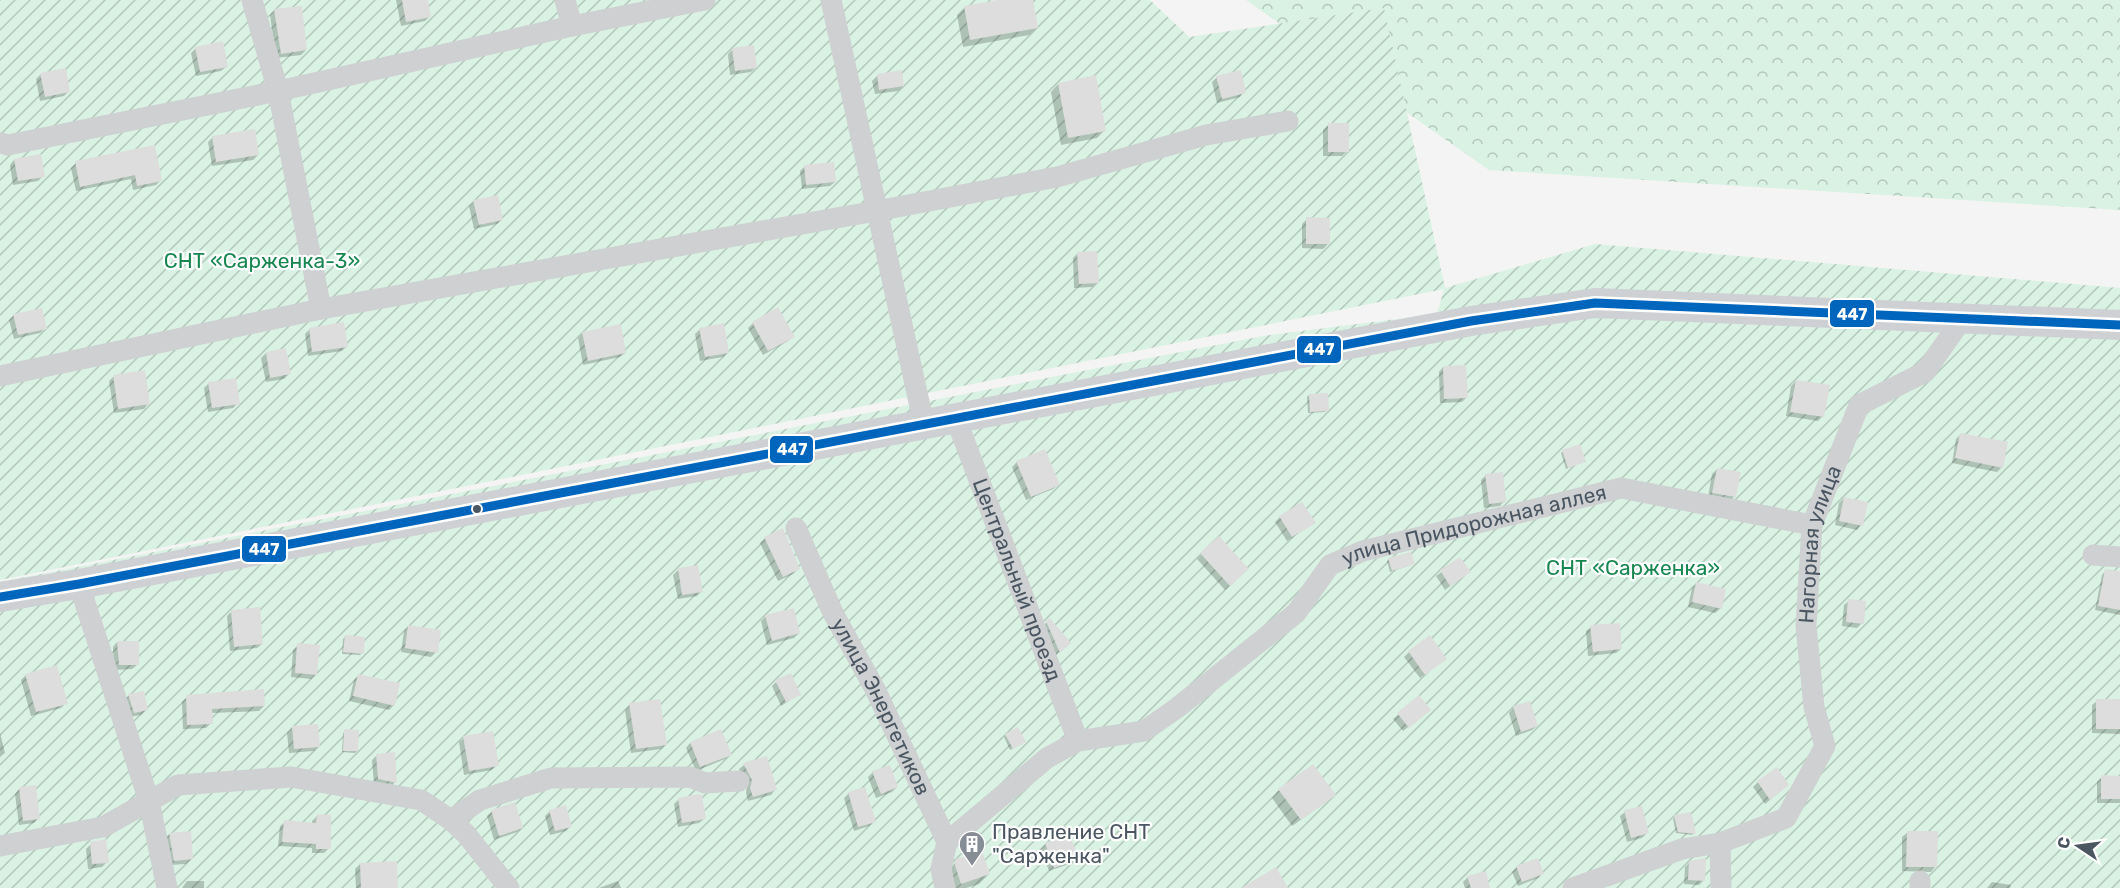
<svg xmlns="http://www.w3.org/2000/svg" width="2120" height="888" viewBox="0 0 2120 888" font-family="Rubik,sans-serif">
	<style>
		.forest { fill: url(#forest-crowns) }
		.garden { fill: url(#garden-furrows) }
		.shadow { fill: #0003 }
		.building { fill: #ddddde }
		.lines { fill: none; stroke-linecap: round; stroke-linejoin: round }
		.minor { stroke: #ced0d2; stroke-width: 21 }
		.secondary { stroke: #ced0d4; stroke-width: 30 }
		.bus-1-casing { stroke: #fff; stroke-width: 14 }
		.bus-1 { stroke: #0065bd; stroke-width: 9 }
		.bus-dot { fill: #4a5661; stroke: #fff; stroke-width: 2 }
		.labels { text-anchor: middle; stroke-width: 4.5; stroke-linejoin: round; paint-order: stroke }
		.park-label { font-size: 21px; fill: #17864f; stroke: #fff }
		.street-label { font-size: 21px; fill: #4a5661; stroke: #fff }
		.poi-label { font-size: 21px; fill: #4a5661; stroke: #fff; text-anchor: start }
		.line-badge { stroke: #fff; stroke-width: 2 }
		.badge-label { font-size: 16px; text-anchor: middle; font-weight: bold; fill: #fff }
	</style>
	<defs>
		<pattern id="forest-crowns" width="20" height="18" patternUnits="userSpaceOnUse" patternTransform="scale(1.5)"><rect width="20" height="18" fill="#d9f2e3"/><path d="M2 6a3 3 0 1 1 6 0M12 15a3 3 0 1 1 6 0" fill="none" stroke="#b2c7bb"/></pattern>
		<pattern id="garden-furrows" width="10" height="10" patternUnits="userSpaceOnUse" patternTransform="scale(1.5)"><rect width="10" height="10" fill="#d9f2e3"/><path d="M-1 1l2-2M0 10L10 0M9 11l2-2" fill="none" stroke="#b2c7bb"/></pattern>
	</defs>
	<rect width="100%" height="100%" fill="#f4f4f4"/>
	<path class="forest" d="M 1246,0 L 2120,0 L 2120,210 L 1489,170 Z"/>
	<path class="garden" d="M 0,0 L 1150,0 L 1189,37 L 1384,8 L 1445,288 L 1595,244 L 2120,288 L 2120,888 L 0,888 L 0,582 L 1263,336 L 1437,314 L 1444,289 L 0,580 Z"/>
	<path class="shadow" d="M 396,0 L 427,0 L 430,16 L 425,21 L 401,26 Z
		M 1006,0 L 1032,0 L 1036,28 L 1029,35 L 963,47 L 957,15 L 965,7 Z
		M 275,10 L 306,50 L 301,55 L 276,58 L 270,15 Z
		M 196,48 L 226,67 L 221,71 L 196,76 L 191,53 Z
		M 733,49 L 756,67 L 751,72 L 730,75 L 728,54 Z
		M 41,74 L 69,91 L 64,96 L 40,101 L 36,79 Z
		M 877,76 L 903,86 L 898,91 L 875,94 L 872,81 Z
		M 1217,77 L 1244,92 L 1240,97 L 1217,103 L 1212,82 Z
		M 1058,84 L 1105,130 L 1097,138 L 1061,145 L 1051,92 Z
		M 1328,125 L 1347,151 L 1342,156 L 1323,156 L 1323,130 Z
		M 213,137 L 258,155 L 253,160 L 212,166 L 208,142 Z
		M 154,146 L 160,181 L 156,185 L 133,190 L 131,179 L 76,191 L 71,168 L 76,163 Z
		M 14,160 L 43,176 L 38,181 L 13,185 L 10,165 Z
		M 805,166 L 835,182 L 830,186 L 802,189 L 800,171 Z
		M 474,202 L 502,219 L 497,224 L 474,229 L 469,206 Z
		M 1307,219 L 1328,244 L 1323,249 L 1302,248 L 1302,224 Z
		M 1078,253 L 1097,282 L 1092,287 L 1074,288 L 1073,258 Z
		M 14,315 L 45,328 L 40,333 L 14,339 L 9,320 Z
		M 753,323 L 793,336 L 788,341 L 763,355 L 748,328 Z
		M 310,329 L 347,346 L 342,351 L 308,356 L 305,334 Z
		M 700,329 L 728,352 L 723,357 L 700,361 L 695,334 Z
		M 583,333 L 625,353 L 620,357 L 583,365 L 578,338 Z
		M 266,353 L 289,374 L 284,379 L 266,382 L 261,358 Z
		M 1443,367 L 1467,397 L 1462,402 L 1440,403 L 1439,372 Z
		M 114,376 L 148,404 L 144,409 L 114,413 L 109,381 Z
		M 1796,381 L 1823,416 L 1818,421 L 1786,416 L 1791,386 Z
		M 209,383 L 238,403 L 233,408 L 208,412 L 204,388 Z
		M 1309,395 L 1327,410 L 1325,412 L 1308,413 L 1307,397 Z
		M 1961,434 L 2002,467 L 1997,472 L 1952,463 L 1956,439 Z
		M 1563,451 L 1585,461 L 1566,469 L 1561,453 Z
		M 1017,462 L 1058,485 L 1053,489 L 1026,500 L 1012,467 Z
		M 1717,469 L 1734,497 L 1730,501 L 1708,497 L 1712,474 Z
		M 1486,475 L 1504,501 L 1500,506 L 1484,508 L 1481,480 Z
		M 1844,498 L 1861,525 L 1857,530 L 1835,525 L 1839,503 Z
		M 1280,517 L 1314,523 L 1287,541 L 1275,522 Z
		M 765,538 L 798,569 L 793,574 L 778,581 L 760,543 Z
		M 1219,538 L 1247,569 L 1225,590 L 1197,559 Z
		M 1389,559 L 1411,565 L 1390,572 L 1387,561 Z
		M 1459,559 L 1469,572 L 1445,590 L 1436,576 Z
		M 678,570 L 702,591 L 697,596 L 678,599 L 673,575 Z
		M 2106,570 L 2120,573 L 2120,615 L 2095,610 L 2102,575 Z
		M 1697,583 L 1725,590 L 1720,609 L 1715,613 L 1688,607 L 1692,588 Z
		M 1849,601 L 1862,623 L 1857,628 L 1842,626 L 1844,605 Z
		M 232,611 L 262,644 L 257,648 L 230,651 L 227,616 Z
		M 766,616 L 799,633 L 794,638 L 767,645 L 761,621 Z
		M 1049,620 L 1069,643 L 1054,657 L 1042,627 Z
		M 409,626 L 436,652 L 431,657 L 401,652 L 404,631 Z
		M 1591,627 L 1621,649 L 1616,653 L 1588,656 L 1586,631 Z
		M 345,637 L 362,653 L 360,655 L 342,654 L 343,639 Z
		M 117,642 L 137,665 L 132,669 L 114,670 L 113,647 Z
		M 298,645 L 316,674 L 311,679 L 291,677 L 293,650 Z
		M 1409,652 L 1440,663 L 1420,678 L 1404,657 Z
		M 26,675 L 66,703 L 61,708 L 31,716 L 21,680 Z
		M 359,675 L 394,705 L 389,710 L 349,701 L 354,680 Z
		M 776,682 L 799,694 L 781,706 L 772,686 Z
		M 129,696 L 146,710 L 141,715 L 129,717 L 124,700 Z
		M 187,697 L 264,706 L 259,711 L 211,713 L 211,723 L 206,728 L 183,729 L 182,702 Z
		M 1419,697 L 1425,714 L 1403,731 L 1393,719 Z
		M 2097,701 L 2120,701 L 2120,734 L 2092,733 L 2092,705 Z
		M 1529,702 L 1537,726 L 1532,730 L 1516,736 L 1509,713 L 1513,708 Z
		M 630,705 L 666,744 L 661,749 L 631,753 L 625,710 Z
		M 292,728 L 318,746 L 314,751 L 289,753 L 287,733 Z
		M 1017,729 L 1022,744 L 1010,750 L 1004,737 Z
		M 345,731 L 357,751 L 355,753 L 342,752 L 343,733 Z
		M 0,733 L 5,753 L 0,757 Z
		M 464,738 L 497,765 L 492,770 L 464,775 L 459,742 Z
		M 690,743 L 730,754 L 725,759 L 696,771 L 686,748 Z
		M 377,755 L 395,782 L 391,787 L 374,784 L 372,760 Z
		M 766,758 L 775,790 L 771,795 L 748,801 L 746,793 L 747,785 L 739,769 L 744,765 Z
		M 873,772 L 897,787 L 892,792 L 876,798 L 868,777 Z
		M 2102,777 L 2120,777 L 2120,803 L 2097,803 L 2097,782 Z
		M 1758,782 L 1782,790 L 1765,804 L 1753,787 Z
		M 19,789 L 39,818 L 34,823 L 19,825 L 15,794 Z
		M 1279,790 L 1326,802 L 1292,826 L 1272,798 Z
		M 849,793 L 874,821 L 869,826 L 854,831 L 844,798 Z
		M 679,799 L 704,819 L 699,823 L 678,827 L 674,804 Z
		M 492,811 L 522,828 L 517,832 L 494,840 L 487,816 Z
		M 550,811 L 571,826 L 566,831 L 550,835 L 545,816 Z
		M 1625,812 L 1647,833 L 1642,838 L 1627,842 L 1620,816 Z
		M 317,816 L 329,848 L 324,853 L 312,853 L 312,848 L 278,846 L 280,826 L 285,822 L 312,824 L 312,821 Z
		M 1675,817 L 1694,833 L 1692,835 L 1676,833 L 1673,819 Z
		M 1907,833 L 1935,867 L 1931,872 L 1902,871 L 1902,837 Z
		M 169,834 L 191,859 L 186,864 L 170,865 L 165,839 Z
		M 91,844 L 107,862 L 102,867 L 88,869 L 86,849 Z
		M 1046,844 L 1077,858 L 1072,863 L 1049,871 L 1041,849 Z
		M 957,861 L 989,874 L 979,884 L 966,888 L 949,888 L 947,871 Z
		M 1690,862 L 1704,880 L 1699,885 L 1684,884 L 1685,867 Z
		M 360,864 L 396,888 L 356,888 L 355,869 Z
		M 1517,867 L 1543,873 L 1538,878 L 1518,886 L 1512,872 Z
		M 1468,877 L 1489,888 L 1465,888 L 1463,882 Z
		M 187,881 L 204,881 L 204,888 L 182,888 Z
		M 618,881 L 621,888 L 599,888 Z
		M 1992,882 L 2011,885 L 2010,888 L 1987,888 Z"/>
	<path class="building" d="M 402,0 L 428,0 L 431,17 L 406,22 Z
		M 997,0 L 1033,0 L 1038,28 L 970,40 L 964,6 Z
		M 302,6 L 307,50 L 281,54 L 274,9 Z
		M 223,41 L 228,67 L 200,72 L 195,47 Z
		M 754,45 L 757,68 L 735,71 L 732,48 Z
		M 66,68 L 70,92 L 45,97 L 40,73 Z
		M 902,70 L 904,86 L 879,90 L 877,74 Z
		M 1241,70 L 1246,93 L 1222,99 L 1216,76 Z
		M 1096,75 L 1106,131 L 1068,138 L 1058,83 Z
		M 1328,123 L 1349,123 L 1349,152 L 1328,152 Z
		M 255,129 L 259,155 L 216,162 L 212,136 Z
		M 155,145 L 162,181 L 137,186 L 135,175 L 80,187 L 75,161 Z
		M 41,154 L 45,177 L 18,181 L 14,159 Z
		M 834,162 L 836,182 L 806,185 L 804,165 Z
		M 498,195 L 503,220 L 479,225 L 473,200 Z
		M 1306,217 L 1330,218 L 1330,244 L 1306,244 Z
		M 1097,251 L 1099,283 L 1079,284 L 1077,252 Z
		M 778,307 L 795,337 L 768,351 L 752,322 Z
		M 42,308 L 47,329 L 18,335 L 13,314 Z
		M 344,322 L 348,347 L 312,352 L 309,328 Z
		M 724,323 L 729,353 L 705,357 L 699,328 Z
		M 621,324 L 626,353 L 588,361 L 582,332 Z
		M 286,348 L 291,374 L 270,378 L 266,352 Z
		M 1466,365 L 1468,398 L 1444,399 L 1443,366 Z
		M 145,370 L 150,404 L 118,409 L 113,375 Z
		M 236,378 L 240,404 L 212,408 L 208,382 Z
		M 1796,380 L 1830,385 L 1824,417 L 1790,412 Z
		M 1328,393 L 1329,411 L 1310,412 L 1309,394 Z
		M 1960,433 L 2008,442 L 2003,468 L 1955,458 Z
		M 1580,444 L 1586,462 L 1568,468 L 1562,450 Z
		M 1045,449 L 1060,485 L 1031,497 L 1016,461 Z
		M 1717,468 L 1741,472 L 1736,497 L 1712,493 Z
		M 1503,472 L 1506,502 L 1489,504 L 1485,474 Z
		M 1844,497 L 1868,502 L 1863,526 L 1839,521 Z
		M 1302,502 L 1316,523 L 1292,537 L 1279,516 Z
		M 783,528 L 800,569 L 783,577 L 764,537 Z
		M 1219,536 L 1249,569 L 1230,586 L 1200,553 Z
		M 1411,552 L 1415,564 L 1392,571 L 1388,558 Z
		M 1460,557 L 1471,572 L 1450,586 L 1440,570 Z
		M 698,565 L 703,592 L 682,595 L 678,568 Z
		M 2105,569 L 2120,571 L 2120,610 L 2098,606 Z
		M 1696,582 L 1726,589 L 1722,609 L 1692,602 Z
		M 1848,599 L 1866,601 L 1864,624 L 1846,622 Z
		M 260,607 L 263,644 L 234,647 L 231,610 Z
		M 794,608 L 800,633 L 772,641 L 765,615 Z
		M 1050,618 L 1071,643 L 1060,653 L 1046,621 Z
		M 1620,623 L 1622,649 L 1593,652 L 1590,625 Z
		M 408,625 L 441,630 L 438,653 L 405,648 Z
		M 345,635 L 365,637 L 364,654 L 343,652 Z
		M 1430,635 L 1447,659 L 1425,675 L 1408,651 Z
		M 117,641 L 139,641 L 139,665 L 119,665 Z
		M 297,643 L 320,645 L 317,675 L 295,673 Z
		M 57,665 L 68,704 L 36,712 L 25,674 Z
		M 791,673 L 801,695 L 786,702 L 775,680 Z
		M 358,674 L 400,683 L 395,706 L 353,696 Z
		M 264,689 L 265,706 L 212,709 L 213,724 L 187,725 L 186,695 Z
		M 144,691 L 148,710 L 134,713 L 128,694 Z
		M 1419,695 L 1431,710 L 1409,728 L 1397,713 Z
		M 660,699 L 667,745 L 636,749 L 629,703 Z
		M 2096,699 L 2120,699 L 2120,729 L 2096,729 Z
		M 1530,701 L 1538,726 L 1521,732 L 1513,706 Z
		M 318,724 L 320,747 L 294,749 L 292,726 Z
		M 1018,727 L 1026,742 L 1013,749 L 1005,734 Z
		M 344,729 L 359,730 L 358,751 L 343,751 Z
		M 721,729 L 732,755 L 700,767 L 690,742 Z
		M 493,731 L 499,766 L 469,771 L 463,736 Z
		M 395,752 L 397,783 L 378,779 L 376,754 Z
		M 767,756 L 777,790 L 753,797 L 750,788 L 752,780 L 743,763 Z
		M 1313,764 L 1336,795 L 1301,820 L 1278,789 Z
		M 890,765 L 898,787 L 881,794 L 872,771 Z
		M 1777,767 L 1789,785 L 1770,800 L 1757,781 Z
		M 2101,775 L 2120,776 L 2120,799 L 2101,799 Z
		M 36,785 L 40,819 L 23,821 L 19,787 Z
		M 865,787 L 876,822 L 858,827 L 848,792 Z
		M 699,794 L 702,795 L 706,819 L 682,823 L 678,798 Z
		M 515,802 L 523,828 L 499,836 L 491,810 Z
		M 566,805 L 572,827 L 555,831 L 549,810 Z
		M 1642,806 L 1649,833 L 1631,838 L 1624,810 Z
		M 1691,812 L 1696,834 L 1678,832 L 1674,815 Z
		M 317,814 L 331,815 L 331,849 L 316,849 L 316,844 L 282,842 L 284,820 L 316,823 Z
		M 191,831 L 193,859 L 174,861 L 169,833 Z
		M 1907,831 L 1938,831 L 1937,867 L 1906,867 Z
		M 1069,834 L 1079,858 L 1054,868 L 1045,843 Z
		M 106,839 L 109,863 L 92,864 L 90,842 Z
		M 982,851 L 990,874 L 961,884 L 955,865 L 956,859 Z
		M 1538,858 L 1544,874 L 1522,882 L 1516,866 Z
		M 1706,858 L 1705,881 L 1688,880 L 1689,861 Z
		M 397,861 L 398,888 L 361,888 L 360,863 Z
		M 1276,867 L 1288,888 L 1241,888 Z
		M 1486,871 L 1490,888 L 1471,888 L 1467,876 Z"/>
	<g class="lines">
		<g class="minor">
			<path d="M 252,0 L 278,91 L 321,309"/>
			<path d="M 565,0 L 572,26"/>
			<path d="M 831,0 L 924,425"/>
			<path d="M 0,143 L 8,145 L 278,91 L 572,26 L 705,0"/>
			<path d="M 0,376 L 321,309 L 876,211 L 1057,177 L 1206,135 L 1288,121"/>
			<path id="s1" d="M 956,419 L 1078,741"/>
			<path id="s2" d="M 796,528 L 833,613 L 875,689 L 947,842 L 941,869 L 945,888"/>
			<path d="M 2093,555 L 2120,557"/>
			<path d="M 79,584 L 149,801 L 167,888"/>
			<path d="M 451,820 L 480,800 L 551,778 L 690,777 L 705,783 L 739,781"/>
			<path id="s3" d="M 947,842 L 1047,758 L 1078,741 L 1144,731 L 1177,708 L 1296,613 L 1330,565 L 1363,551 L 1621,488 L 1812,525"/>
			<path d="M 1720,843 L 1721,888"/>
			<path d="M 0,846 L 103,827 L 178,785 L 291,777 L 421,800 L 451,820 L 466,834 L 509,888"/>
			<path id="s4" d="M 1573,888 L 1682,849 L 1720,843 L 1786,818 L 1825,746 L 1814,707 L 1806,626 L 1812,525 L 1859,405 L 1925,372 L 1963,318"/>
			<path d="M 1920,888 L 1920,881"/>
		</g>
		<path class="secondary" d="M 0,597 L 79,584 L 1471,321 L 1595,303 L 2120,325"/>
		<g class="bus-1-casing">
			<path id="bus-1" d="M 0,597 L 79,584 L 1471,321 L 1595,303 L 2120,325"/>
		</g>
		<use href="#bus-1" class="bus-1"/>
	</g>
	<defs>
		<g id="building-pin" transform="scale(1.35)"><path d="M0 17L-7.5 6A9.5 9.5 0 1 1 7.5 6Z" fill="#868d94" stroke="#fff"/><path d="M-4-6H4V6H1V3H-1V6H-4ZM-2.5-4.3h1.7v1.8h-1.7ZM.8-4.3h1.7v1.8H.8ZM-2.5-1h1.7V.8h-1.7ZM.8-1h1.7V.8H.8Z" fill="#fff"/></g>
	</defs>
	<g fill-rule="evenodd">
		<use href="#building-pin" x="972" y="844"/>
	</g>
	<circle class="bus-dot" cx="477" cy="509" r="5"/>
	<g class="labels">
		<g class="park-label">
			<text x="262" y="268">СНТ «Сарженка-3»</text>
			<text x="1633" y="575">СНТ «Сарженка»</text>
		</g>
		<g class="street-label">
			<text dy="7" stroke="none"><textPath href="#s3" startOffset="634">улица Придорожная аллея</textPath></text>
			<text dy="7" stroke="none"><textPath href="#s4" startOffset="512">Нагорная улица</textPath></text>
			<text dy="7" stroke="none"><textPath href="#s1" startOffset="172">Центральный проезд</textPath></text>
			<text dy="7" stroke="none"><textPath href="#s2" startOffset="198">улица Энергетиков</textPath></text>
		</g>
		<g class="poi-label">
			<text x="992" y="839">Правление СНТ<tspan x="992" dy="24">"Сарженка"</tspan></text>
		</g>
	</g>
	<g class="line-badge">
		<rect x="1829" y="299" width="46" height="29" rx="6" fill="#0065bd"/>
		<rect x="1296" y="335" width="46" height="29" rx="6" fill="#0065bd"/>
		<rect x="769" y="435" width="45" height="29" rx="6" fill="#0065bd"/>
		<rect x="241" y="535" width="46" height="28" rx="6" fill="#0065bd"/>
	</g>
	<g class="badge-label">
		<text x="1852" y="320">447</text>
		<text x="1319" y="355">447</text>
		<text x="792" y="455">447</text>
		<text x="264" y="555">447</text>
	</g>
	<g transform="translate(2078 846) rotate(283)" stroke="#ffffff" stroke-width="4.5" paint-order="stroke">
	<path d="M0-4.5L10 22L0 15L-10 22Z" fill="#4a5661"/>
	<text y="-9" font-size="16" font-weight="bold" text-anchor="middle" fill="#4a5661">С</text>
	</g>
</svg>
